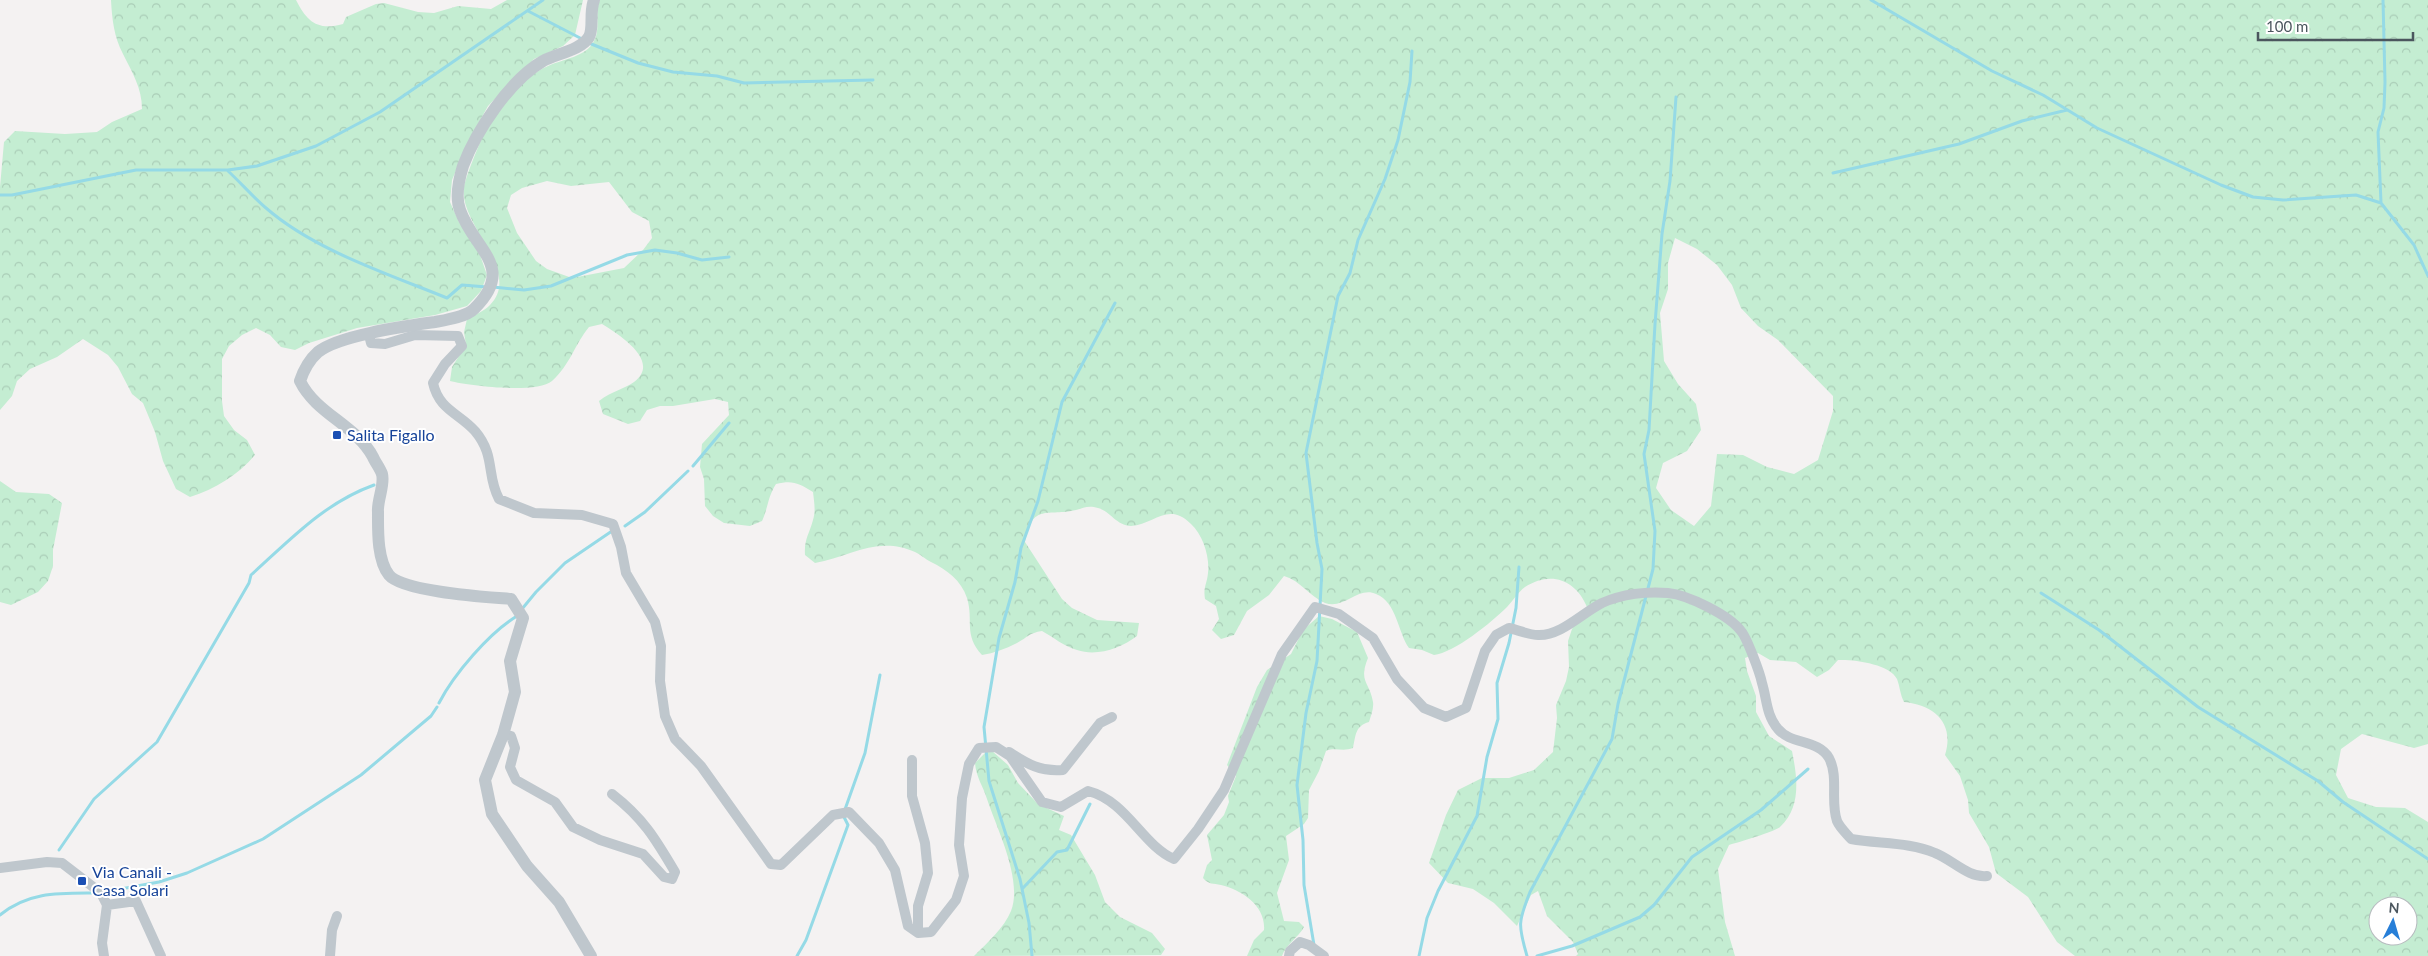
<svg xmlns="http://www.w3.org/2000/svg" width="2428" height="956" viewBox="0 0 2428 956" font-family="Lato,sans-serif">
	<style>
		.forest { fill: url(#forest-crowns); fill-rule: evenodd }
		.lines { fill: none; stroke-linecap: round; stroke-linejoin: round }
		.stream { stroke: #95dae6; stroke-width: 3 }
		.minor { stroke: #bfc7cd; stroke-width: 10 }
		.tertiary { stroke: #bfc7cd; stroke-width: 12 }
		.transit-dot { fill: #1a4fb4; stroke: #fff; stroke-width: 2 }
		.labels { text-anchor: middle; stroke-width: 4; stroke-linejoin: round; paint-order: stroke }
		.transit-label { font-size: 16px; fill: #164399; stroke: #fff; text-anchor: start }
	</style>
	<defs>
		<pattern id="forest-crowns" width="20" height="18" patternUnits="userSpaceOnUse" patternTransform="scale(1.25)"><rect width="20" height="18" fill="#c4edd2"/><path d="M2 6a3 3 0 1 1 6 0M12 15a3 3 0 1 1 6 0" fill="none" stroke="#aacdb7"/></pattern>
	</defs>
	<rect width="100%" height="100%" fill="#f4f2f2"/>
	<path class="forest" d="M 111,0 L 296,0 C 307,22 318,31 343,24 L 346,17 L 376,4 L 384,3 L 418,12 L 434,13 L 458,6 L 491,9 L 507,0 L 583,0 L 575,35 L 563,46 L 534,59 L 488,106 L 468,142 L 452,180 L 450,202 L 459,222 L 480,255 L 487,275 L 481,291 L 467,306 L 435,315 L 357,328 L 309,343 L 295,350 L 281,347 L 270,335 L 256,328 L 242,335 L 229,346 L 222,359 L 222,401 L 224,416 L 234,430 L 247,440 L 255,455 C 238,475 215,489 190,497 L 176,489 L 163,461 L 155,432 L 143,403 L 132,394 L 118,367 L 108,355 L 83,339 L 57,357 L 30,369 L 17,381 L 12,396 L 0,410 L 0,187 L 4,142 L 15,131 L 65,134 L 97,132 L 112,122 L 142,109 C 142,88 132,72 123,54 C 114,37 112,19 111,0 Z
		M 600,0 L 2428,0 L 2428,744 L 2414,748 L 2362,734 L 2341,749 L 2336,775 L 2348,798 L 2376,807 L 2405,808 L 2428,822 L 2428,956 L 2075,956 L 2057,942 L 2028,897 L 1996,873 L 1989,847 L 1969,813 L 1968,800 L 1960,776 L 1945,755 C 1955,723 1934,705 1904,702 C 1900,694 1900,687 1897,679 C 1890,664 1853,659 1838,660 L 1829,670 L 1817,677 L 1796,662 L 1770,660 L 1758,653 L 1745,658 L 1747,671 L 1756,696 L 1756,712 L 1769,736 L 1792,751 C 1797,776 1802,807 1780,827 C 1774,832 1739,842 1729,845 L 1718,869 L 1725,922 L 1735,956 L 1576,956 L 1578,954 L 1573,942 L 1547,916 L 1538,891 L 1531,895 L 1517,926 L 1494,903 L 1473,889 L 1448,883 L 1429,863 L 1446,815 L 1458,790 L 1482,778 L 1509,778 L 1534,770 L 1553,752 L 1557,718 L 1556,705 L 1566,681 L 1569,667 L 1568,641 L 1572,629 L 1587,607 C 1576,580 1551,570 1525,587 C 1518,592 1513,601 1507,607 C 1492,622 1454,653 1434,655 L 1422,650 L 1409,648 C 1398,633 1397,602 1376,594 C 1358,586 1344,610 1325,603 C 1309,596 1301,581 1284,576 L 1269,595 L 1247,611 L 1234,635 L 1221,639 L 1212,630 L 1219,619 L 1216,606 L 1205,599 C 1203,587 1207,584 1208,573 C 1210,557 1203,535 1191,524 C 1168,501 1154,525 1131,526 C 1117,526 1110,511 1098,508 C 1088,505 1084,508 1076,510 C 1048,517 1032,502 1025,542 L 1062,599 L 1072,608 L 1097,620 L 1139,623 L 1137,636 C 1121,648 1097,657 1077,650 C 1065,647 1053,637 1042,631 C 1029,633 1028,637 1017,643 C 1005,649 994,653 982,655 C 963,634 974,621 967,598 C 961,580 947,570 931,562 C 925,559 920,554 915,552 C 878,535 849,557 815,563 L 805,555 C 804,539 809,535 813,520 C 816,511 814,501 813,492 C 798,483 793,480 776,484 C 768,496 768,508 762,521 L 750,526 L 724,523 L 713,516 L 705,506 L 704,479 L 700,467 L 702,444 L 729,415 L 728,402 L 715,399 L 673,406 L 660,406 L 647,410 L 640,421 L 628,424 L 603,414 L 599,401 C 612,391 624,389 634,382 C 662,361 618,334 602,324 L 589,327 C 575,344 570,365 552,381 C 537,394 470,386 450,381 L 452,367 L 466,345 L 464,332 L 467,319 C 475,315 484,311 490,305 C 523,272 458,224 464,187 C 466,175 486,126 493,117 C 507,98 527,75 548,66 C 563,59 586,57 594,41 C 601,29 594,12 600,0 ZM 547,181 L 571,186 L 609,182 L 632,212 L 649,221 L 652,238 L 643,250 L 624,268 L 572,278 L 547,269 L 536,261 L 517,233 L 507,208 L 511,195 L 522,188 ZM 1675,238 L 1697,249 L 1717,265 L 1732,285 L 1741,308 L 1758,326 L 1778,340 L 1833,396 L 1833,411 L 1818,460 L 1794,474 L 1767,467 L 1743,455 L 1717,454 L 1711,506 L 1694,526 L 1671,510 L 1656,488 L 1663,463 L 1687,451 L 1701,430 L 1696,404 L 1678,384 L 1664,361 L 1660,313 L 1668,289 L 1668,263 ZM 2378,906 L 2408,906 L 2408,936 L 2378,936 Z
		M 0,481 L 16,492 L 49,494 L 62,503 L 53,550 L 53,566 L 48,581 L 38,592 L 11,605 L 0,602 Z
		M 1319,616 L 1332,619 L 1357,632 L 1368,658 C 1358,682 1370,682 1373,702 C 1374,708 1371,716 1369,722 C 1355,726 1356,735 1353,748 C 1343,752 1335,747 1326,751 L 1319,771 L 1309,790 L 1308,818 L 1304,824 L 1286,836 L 1289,860 L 1277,893 L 1284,921 L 1299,922 L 1304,927 C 1298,938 1286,944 1282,956 L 1247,956 L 1254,940 L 1264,930 C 1266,906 1242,890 1221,885 C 1213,883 1209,885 1203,878 L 1207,865 L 1212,860 L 1207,835 L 1224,815 L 1229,802 L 1228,796 L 1236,776 L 1227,765 L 1257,687 L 1267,670 L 1291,654 L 1303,630 Z
		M 992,751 L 1008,765 L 1018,783 L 1038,804 L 1064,816 L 1059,830 L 1071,835 L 1095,875 L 1105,902 L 1120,917 L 1152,933 L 1165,949 L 1161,955 L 974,956 C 987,943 1004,928 1011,911 C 1023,880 997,829 987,799 C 983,786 976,777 975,763 L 985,753 Z"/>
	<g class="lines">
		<path class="stream" d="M 1871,0 L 1992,71 L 2043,95 L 2097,128 L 2221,185 L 2253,197 L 2283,200 L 2356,195 L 2381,203 L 2414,245 L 2428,276
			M 528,11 L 582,39
			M 589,43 L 638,63 L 673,72 L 717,76 L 744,83 L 873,80
			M 228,171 C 241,183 253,197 266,208 C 314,250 388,274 447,298 L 462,285 L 487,287
			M 1833,173 L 1959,144 L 2022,121 L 2067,110
			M 0,195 L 12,195 L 136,170 L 228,170 L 257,166 L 316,146 L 380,112 L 543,0
			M 2381,203 L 2378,132 L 2384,108 L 2385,82 L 2383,0
			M 493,287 L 524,290 L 551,286 L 627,255 L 655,250 L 677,253 L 702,260 L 729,257
			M 693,466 L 729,423
			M 625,526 L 645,512 L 688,471
			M 2041,593 L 2099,630 L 2198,707 L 2318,781 L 2343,802 L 2428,859
			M 522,609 L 536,592 L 565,563 L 612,531
			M 439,703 C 454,674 489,633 517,616
			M 59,850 L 94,799 L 157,742 L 249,583 L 251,575 C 290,540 324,503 374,485
			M 1023,888 L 1057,852 L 1067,850 L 1090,804
			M 115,890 L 159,882 L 187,873 L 263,839 L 361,775 L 431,716 L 437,707
			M 0,915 C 28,892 58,893 92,893
			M 1314,945 L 1304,885 L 1303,840 L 1297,785 L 1306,713 L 1317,661 L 1322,569 L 1317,543 L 1306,453 L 1338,296 L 1350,273 L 1358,240 L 1385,179 L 1398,140 L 1410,82 L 1412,51
			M 797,956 L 806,940 L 848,825 L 843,815 L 865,753 L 880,675
			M 1032,956 L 1029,923 L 1020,879 L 989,781 L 984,727 L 999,638 L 1015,582 L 1021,548 L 1038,501 L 1062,402 L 1115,303
			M 1419,956 L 1427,918 L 1438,891 L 1477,816 L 1487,757 L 1498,719 L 1497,683 L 1509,643 L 1516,608 L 1519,567
			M 1527,956 C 1518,925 1518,922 1530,892 L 1612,739 L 1618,704 L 1653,569 L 1655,531 L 1644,454 L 1649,430 L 1655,324 L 1662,234 L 1670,181 L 1676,97
			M 1537,956 L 1572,946 L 1640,917 L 1654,905 L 1692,857 L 1761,810 L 1808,769"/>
		<path class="minor" d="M 369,335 L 371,343 L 385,344 L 415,335 L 458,336 L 462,346 L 445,364 L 433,383 C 439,410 459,413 475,431 C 496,456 486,475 499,499 L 534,513 L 582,515 L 613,524 L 621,547 L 626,573 L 655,622 L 661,646 L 660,681 L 665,716 L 675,739 L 701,766 L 771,864 L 781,865 L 833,815 L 849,812 L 879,843 L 895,870 L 908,926 L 918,933 L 931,932 L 956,900 L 964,876 L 959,845 L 962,798 L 969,764 L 979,748 L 996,747 L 1010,756 L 1042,802 L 1061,807 L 1088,791 C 1127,801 1142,845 1174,859 L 1198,829 L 1224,790 L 1282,654 L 1315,607 L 1339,614 L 1373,638 L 1397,679 L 1424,708 L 1446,717 L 1466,708 L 1485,651 L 1496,635 L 1509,628 C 1518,630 1529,635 1538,635 C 1561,636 1582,613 1602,603 C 1622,594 1647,591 1668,593 C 1688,595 1729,615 1741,631 C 1747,638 1760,673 1762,683 C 1767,699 1766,715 1778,729 C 1791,745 1818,739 1829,758 C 1839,777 1830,801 1837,821 C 1840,828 1847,834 1851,839 C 1879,844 1910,842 1935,853 C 1953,860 1968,878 1987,876
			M 503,735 L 511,736 L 515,748 L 510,767 L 516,780 L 555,802 L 573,827 L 600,840 L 643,854 L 664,877 L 672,879 L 675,872 C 655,838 643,818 612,794
			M 1009,752 C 1027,764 1041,772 1063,770 L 1100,723 L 1112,717
			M 912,760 L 912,796 L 925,843 L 928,873 L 918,906 L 918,933
			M 0,868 L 47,862 L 62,863 L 101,893 L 107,905 L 102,943 L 104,956
			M 107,905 L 136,901 L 161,956
			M 330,956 L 332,930 L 337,916
			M 1289,956 L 1290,951 L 1300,942 L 1309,945 L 1324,956"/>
		<path class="tertiary" d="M 591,956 L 559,902 L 527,866 L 492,814 L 485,780 L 503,735 L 515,692 L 510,661 L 523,618 L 511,599 C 488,597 403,592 389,575 C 377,560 378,530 378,512 C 377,500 385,485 382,474 C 380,468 375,462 373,457 C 356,425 316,414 300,381 C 304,369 309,360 318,352 C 339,335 407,326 435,322 C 446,320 466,317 474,309 C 517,267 474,250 460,210 C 455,197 459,179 463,166 C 476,131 510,80 543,61 C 556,54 581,50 589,37 C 594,28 589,13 594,0"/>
	</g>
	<g class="transit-dot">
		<rect x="332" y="430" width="10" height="10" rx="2.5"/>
		<rect x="77" y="876" width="10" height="10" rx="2.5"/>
	</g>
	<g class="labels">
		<g class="transit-label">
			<text x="347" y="441">Salita Figallo</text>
			<text x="92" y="878">Via Canali -<tspan x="92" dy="18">Casa Solari</tspan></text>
		</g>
	</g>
	<g transform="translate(2393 921) rotate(5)"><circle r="24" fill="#ffffff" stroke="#b7bbbf"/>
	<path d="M0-4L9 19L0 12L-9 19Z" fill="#277fd8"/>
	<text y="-8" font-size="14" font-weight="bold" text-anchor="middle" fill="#4b565e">N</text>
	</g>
	<path d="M2258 32v8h155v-8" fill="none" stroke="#4b565e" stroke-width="2.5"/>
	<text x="2266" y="32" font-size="15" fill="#4b565e" stroke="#ffffff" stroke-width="4" paint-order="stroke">100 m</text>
</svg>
